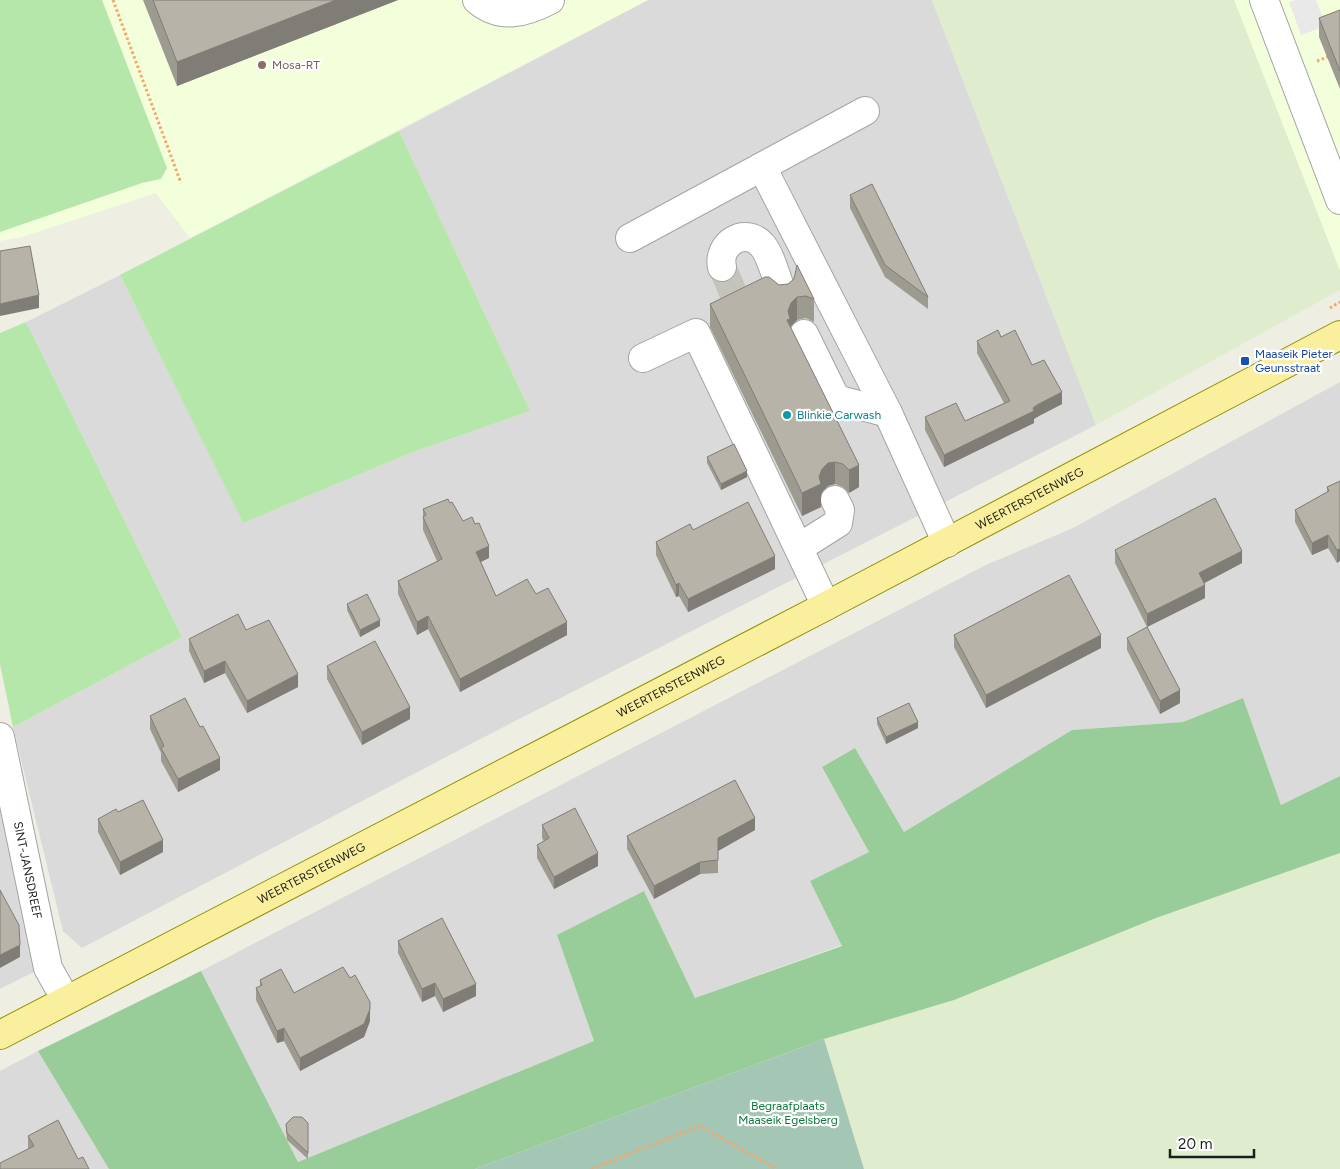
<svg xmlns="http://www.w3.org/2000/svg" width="1340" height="1169" viewBox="0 0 1340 1169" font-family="Figtree,sans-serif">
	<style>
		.residential { fill: #dbdada }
		.education { fill: #f3fedb }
		.farmland { fill: #e0ecce }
		.grass { fill: #b4e7a9 }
		.forest { fill: #98cc99 }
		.cemetery { fill: #a4c6b4 }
		.parking { fill: #e9e9e9 }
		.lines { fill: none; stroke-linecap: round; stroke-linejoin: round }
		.minor-tunnel { stroke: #c4c4bb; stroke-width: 28; stroke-dasharray: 28 14; stroke-linecap: butt }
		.minor-casing { stroke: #a4a4a4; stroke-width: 30 }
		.major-casing { stroke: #929103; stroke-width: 30 }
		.path { stroke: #f6a66b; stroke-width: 3; stroke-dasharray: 2.5 2.5; stroke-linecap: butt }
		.minor { stroke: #fff; stroke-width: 28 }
		.major { stroke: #f9ef9c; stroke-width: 28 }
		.wall { fill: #9d9a90 }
		.shaded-wall { fill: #807d76 }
		.building { fill: #b7b3a8; stroke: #807d76 }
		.education-dot { fill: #8d6e63; stroke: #fff; stroke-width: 2 }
		.transit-dot { fill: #1a4fb4; stroke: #fff; stroke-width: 2 }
		.culture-dot { fill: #0f9aa8; stroke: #fff; stroke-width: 2 }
		.labels { text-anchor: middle; stroke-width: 4.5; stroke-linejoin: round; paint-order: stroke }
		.education-label { font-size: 12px; fill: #785e54; stroke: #fff; text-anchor: start }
		.transit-label { font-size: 12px; fill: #164399; stroke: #fff; text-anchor: start }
		.culture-label { font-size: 12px; fill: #0d838f; stroke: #fff; text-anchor: start }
		.street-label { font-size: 12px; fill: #1d1d1d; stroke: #fff }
		.park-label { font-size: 12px; fill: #0e7838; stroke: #fff }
	</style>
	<rect width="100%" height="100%" fill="#eeeee3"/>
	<path class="residential" d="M 648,0 L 932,0 L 1096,425 L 488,735 L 82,948 L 63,931 L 13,727 L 182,637 L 26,322 L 120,275 L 243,523 L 413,452 L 530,411 L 399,131 Z
		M 1340,382 L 1340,776 L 1281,805 L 1243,698 L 1183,722 L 1072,730 L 904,832 L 855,748 L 822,767 L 869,852 L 810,881 L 842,945 L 695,998 L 644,891 L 557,935 L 594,1041 L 298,1162 L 201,971 L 986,565 L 1073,528 Z
		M 0,794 L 38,970 L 0,989 Z
		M 38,1051 L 109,1169 L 0,1169 L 0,1071 Z"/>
	<path class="education" d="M 0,0 L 648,0 L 190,238 L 156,193 L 22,237 L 0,241 Z
		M 1234,0 L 1340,0 L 1340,271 L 1303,177 Z"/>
	<path class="farmland" d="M 932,0 L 1234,0 L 1340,271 L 1340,290 L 1096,425 Z
		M 1340,853 L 1340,1169 L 864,1169 L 824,1039 L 954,1000 L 1156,918 Z"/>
	<path class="grass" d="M 0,0 L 102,0 L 167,168 L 161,179 L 142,183 L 0,232 Z
		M 399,131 L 530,411 L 413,452 L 243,523 L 120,275 Z
		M 26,322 L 182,637 L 13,727 L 0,664 L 0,333 Z"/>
	<path class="forest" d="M 1243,698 L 1281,805 L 1340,776 L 1340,853 L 1156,918 L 954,1000 L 824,1039 L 475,1169 L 109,1169 L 38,1051 L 201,971 L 298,1162 L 594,1041 L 557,935 L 644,891 L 695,998 L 842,946 L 810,881 L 869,852 L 822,767 L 855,748 L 904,832 L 1072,730 L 1183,722 Z"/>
	<path class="cemetery" d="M 824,1039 L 864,1169 L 475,1169 Z"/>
	<path class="parking" d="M 1295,0 L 1316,0 L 1326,26 L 1301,35 L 1289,2 Z"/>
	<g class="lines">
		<path class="minor-tunnel" d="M 722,267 L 748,327"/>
		<g class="minor-casing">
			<g id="minor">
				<path d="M 477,0 C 500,20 525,13 550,0"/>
				<path d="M 1264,0 L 1340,200"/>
				<path d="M 762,167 L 888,413 L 947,543"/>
				<path d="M 630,238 L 865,111"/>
				<path d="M 722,267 C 717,244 745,226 762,245 C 770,253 777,280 782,292"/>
				<path d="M 804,334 L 836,399 L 888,413"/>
				<path d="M 643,358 L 696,333 L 826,606"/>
				<path d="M 800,547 L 838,523 L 840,510 L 835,500"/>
				<path id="s1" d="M 0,737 L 48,968 L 66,1000"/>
			</g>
		</g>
		<g class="major-casing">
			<g id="major">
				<path id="s2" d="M 0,1035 L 826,606 L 1340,335"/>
			</g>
		</g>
		<path class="path" d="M 113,0 L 181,183
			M 1317,61 L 1330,56
			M 1330,308 L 1340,302
			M 591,1169 L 700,1126 L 777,1169"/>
		<use href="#minor" class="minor"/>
		<use href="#major" class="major"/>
	</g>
	<path class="wall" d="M 143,0 L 398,0 L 177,86 Z
		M 1340,10 L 1340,89 L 1319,37 L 1319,18 Z
		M 850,195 L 928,297 L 928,309 L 885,277 L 850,208 Z
		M 794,279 L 814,299 L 814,322 L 806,318 L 797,320 L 790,327 L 859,487 L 849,493 L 843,487 L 835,484 L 828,486 L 822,492 L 821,495 L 821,507 L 802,516 L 710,327 L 710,304 L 779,285 L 788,284 Z
		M 1001,337 L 1032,365 L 1062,404 L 1037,417 L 1034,419 L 1034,423 L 944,467 L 925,430 L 925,417 L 965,421 L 1004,403 L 977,353 L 977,341 Z
		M 707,457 L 747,477 L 721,490 L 707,463 Z
		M 1340,481 L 1337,563 L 1328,548 L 1312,555 L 1295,522 L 1295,510 L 1327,492 L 1327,487 Z
		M 450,503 L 489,558 L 481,562 L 496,596 L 536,594 L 567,635 L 460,692 L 428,629 L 417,635 L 398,594 L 398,581 L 437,561 L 423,530 L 423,509 Z
		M 693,530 L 775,569 L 688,612 L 679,596 L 676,597 L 656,555 L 656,542 Z
		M 1115,550 L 1242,563 L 1204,583 L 1205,598 L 1147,627 L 1115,563 Z
		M 347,604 L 380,626 L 360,637 L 347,610 Z
		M 246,630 L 298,687 L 247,713 L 225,673 L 204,683 L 189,651 L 189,639 Z
		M 954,635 L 1101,648 L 986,708 L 954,647 Z
		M 1127,638 L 1180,703 L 1160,714 L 1127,650 Z
		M 327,666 L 410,719 L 362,745 L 327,679 Z
		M 150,716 L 220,770 L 178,792 L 161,761 L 161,753 L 150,729 Z
		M 877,718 L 918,728 L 886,744 L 877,724 Z
		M 118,812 L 163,852 L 120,875 L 98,832 L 98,819 Z
		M 542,825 L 598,866 L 554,889 L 537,858 L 537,845 L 544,841 L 542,838 Z
		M 755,830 L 718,851 L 718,873 L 700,874 L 654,899 L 627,849 L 627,836 Z
		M 398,941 L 476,996 L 443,1012 L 435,996 L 422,1002 L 398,953 Z
		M 260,980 L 370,1021 L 364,1037 L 300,1071 L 284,1041 L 277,1043 L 256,1000 L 256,988 L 260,986 Z
		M 308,1123 L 308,1159 L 287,1140 L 286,1130 L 286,1124 Z
		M 28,1136 L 78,1159 L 28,1148 Z"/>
	<path class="shaded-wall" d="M 336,0 L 398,0 L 177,86 L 177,62 Z
		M 39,295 L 39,308 L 0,316 L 0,304 Z
		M 797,297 L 797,320 L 791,326 L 790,328 L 787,320 L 788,311 L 791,303 Z
		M 1062,392 L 1062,404 L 1037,417 L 1034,419 L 1034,423 L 944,467 L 944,455 Z
		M 835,462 L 835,484 L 828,486 L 822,492 L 821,495 L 821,507 L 802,516 L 802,493 L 822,469 L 828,463 Z
		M 859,465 L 859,487 L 849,493 L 849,470 Z
		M 747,471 L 747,477 L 721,490 L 721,484 Z
		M 1328,535 L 1328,548 L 1312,555 L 1312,543 Z
		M 489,546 L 489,558 L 476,564 L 476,552 Z
		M 1340,549 L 1340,561 L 1337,563 L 1337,550 Z
		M 1242,551 L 1242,563 L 1199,586 L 1199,573 Z
		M 775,556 L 775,569 L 688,612 L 688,599 Z
		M 679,583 L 679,596 L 676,597 L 676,585 Z
		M 1205,585 L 1205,598 L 1147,627 L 1147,614 Z
		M 428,616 L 428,629 L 417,635 L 417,622 Z
		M 380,620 L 380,626 L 360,637 L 360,630 Z
		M 567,622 L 567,635 L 460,692 L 460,679 Z
		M 1101,635 L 1101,648 L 986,708 L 986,695 Z
		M 225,661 L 225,673 L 204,683 L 204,671 Z
		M 298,674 L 298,687 L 247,713 L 247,701 Z
		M 1180,690 L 1180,703 L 1160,714 L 1160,701 Z
		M 410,707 L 410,719 L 362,745 L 362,732 Z
		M 918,722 L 918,728 L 886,744 L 886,737 Z
		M 220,758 L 220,770 L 178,792 L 178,779 Z
		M 755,818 L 755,830 L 718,851 L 718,873 L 718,838 Z
		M 163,840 L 163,852 L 120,875 L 120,862 Z
		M 598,853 L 598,866 L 554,889 L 554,877 Z
		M 700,862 L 700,874 L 654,899 L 654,886 Z
		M 20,945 L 20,957 L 0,968 L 0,955 Z
		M 435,983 L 435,996 L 422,1002 L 422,989 Z
		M 476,984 L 476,996 L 443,1012 L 443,999 Z
		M 370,1009 L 370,1021 L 364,1037 L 300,1071 L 300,1058 Z
		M 284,1028 L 284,1041 L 277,1043 L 277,1031 Z"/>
	<path class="building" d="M 153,0 L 336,0 L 177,62 Z
		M 1340,10 L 1340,71 L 1319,18 Z
		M 872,184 L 928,297 L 885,265 L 850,195 Z
		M 30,246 L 39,295 L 0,304 L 0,251 Z
		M 797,265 L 814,299 L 806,296 L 797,297 L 791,303 L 788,311 L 790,319 L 787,320 L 859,465 L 849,470 L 843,464 L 835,462 L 828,463 L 822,469 L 819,477 L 821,484 L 802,493 L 710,304 L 765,277 L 769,277 L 779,285 L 788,284 L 794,279 Z
		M 998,330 L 1001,337 L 1015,330 L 1032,365 L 1044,360 L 1062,392 L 1037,405 L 1033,408 L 1034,411 L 944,455 L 925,417 L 956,403 L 965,421 L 1010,401 L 977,341 Z
		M 734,444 L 747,471 L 721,484 L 707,457 Z
		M 1340,481 L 1340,549 L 1337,550 L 1328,535 L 1312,543 L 1295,510 L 1329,491 L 1327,487 Z
		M 1215,498 L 1242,551 L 1199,573 L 1205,585 L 1147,614 L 1115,550 Z
		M 448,499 L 450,503 L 452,502 L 463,521 L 472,517 L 475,524 L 479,523 L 489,546 L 476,552 L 496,596 L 527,579 L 536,594 L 548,588 L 567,622 L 460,679 L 428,616 L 417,622 L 398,581 L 442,559 L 423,517 L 426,515 L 423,509 Z
		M 748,502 L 775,556 L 688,599 L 679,583 L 676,585 L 656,542 L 690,524 L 693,530 Z
		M 1069,575 L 1101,635 L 986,695 L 954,635 Z
		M 367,594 L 380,620 L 360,630 L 347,604 Z
		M 238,614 L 246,630 L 269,620 L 298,674 L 247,701 L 225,661 L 204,671 L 189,639 Z
		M 1147,627 L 1180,690 L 1160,701 L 1127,638 Z
		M 375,641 L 410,707 L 362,732 L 327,666 Z
		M 185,698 L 200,727 L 203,726 L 220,758 L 178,779 L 161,748 L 164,746 L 150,716 Z
		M 909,703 L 918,722 L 886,737 L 877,718 Z
		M 735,780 L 755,818 L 718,838 L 718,860 L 700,862 L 654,886 L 627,836 Z
		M 143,800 L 163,840 L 120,862 L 98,819 L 116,809 L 118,812 Z
		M 575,808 L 598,853 L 554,877 L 537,845 L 549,838 L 542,825 Z
		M 0,890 L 19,925 L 20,945 L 0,955 Z
		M 442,918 L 476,984 L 443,999 L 435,983 L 422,989 L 398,941 Z
		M 343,967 L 350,978 L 355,975 L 370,1002 L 370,1009 L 364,1024 L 300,1058 L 284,1028 L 277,1031 L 256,988 L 262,985 L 260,980 L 281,969 L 294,993 Z
		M 293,1117 L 302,1117 L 308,1123 L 308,1153 L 287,1133 L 286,1124 Z
		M 58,1120 L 78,1159 L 83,1157 L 89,1169 L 0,1169 L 0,1163 L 34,1146 L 28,1136 Z"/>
	<circle class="education-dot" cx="262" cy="65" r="5"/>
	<rect class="transit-dot" x="1240" y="356" width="10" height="10" rx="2.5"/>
	<circle class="culture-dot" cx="787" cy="415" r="5"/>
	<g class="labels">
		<g class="education-label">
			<text x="272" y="69">Mosa-RT</text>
		</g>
		<g class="transit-label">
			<text x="1255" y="358">Maaseik Pieter<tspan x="1255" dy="14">Geunsstraat</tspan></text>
		</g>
		<g class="culture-label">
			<text x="797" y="419">Blinkie Carwash</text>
		</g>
		<g class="street-label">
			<text dy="4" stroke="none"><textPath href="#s2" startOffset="1161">WEERTERSTEENWEG</textPath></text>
			<text dy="4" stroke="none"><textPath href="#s2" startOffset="756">WEERTERSTEENWEG</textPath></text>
			<text dy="4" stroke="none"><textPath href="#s1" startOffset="136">SINT-JANSDREEF</textPath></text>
			<text dy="4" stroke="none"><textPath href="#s2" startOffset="351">WEERTERSTEENWEG</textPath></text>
		</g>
		<g class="park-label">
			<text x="788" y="1110">Begraafplaats<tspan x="788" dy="14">Maaseik Egelsberg</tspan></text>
		</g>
	</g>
	<path d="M1170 1149v8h84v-8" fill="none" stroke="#1d1d1d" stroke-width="2.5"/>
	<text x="1178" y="1149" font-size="15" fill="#1d1d1d" stroke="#ffffff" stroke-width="4" paint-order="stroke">20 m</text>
</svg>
